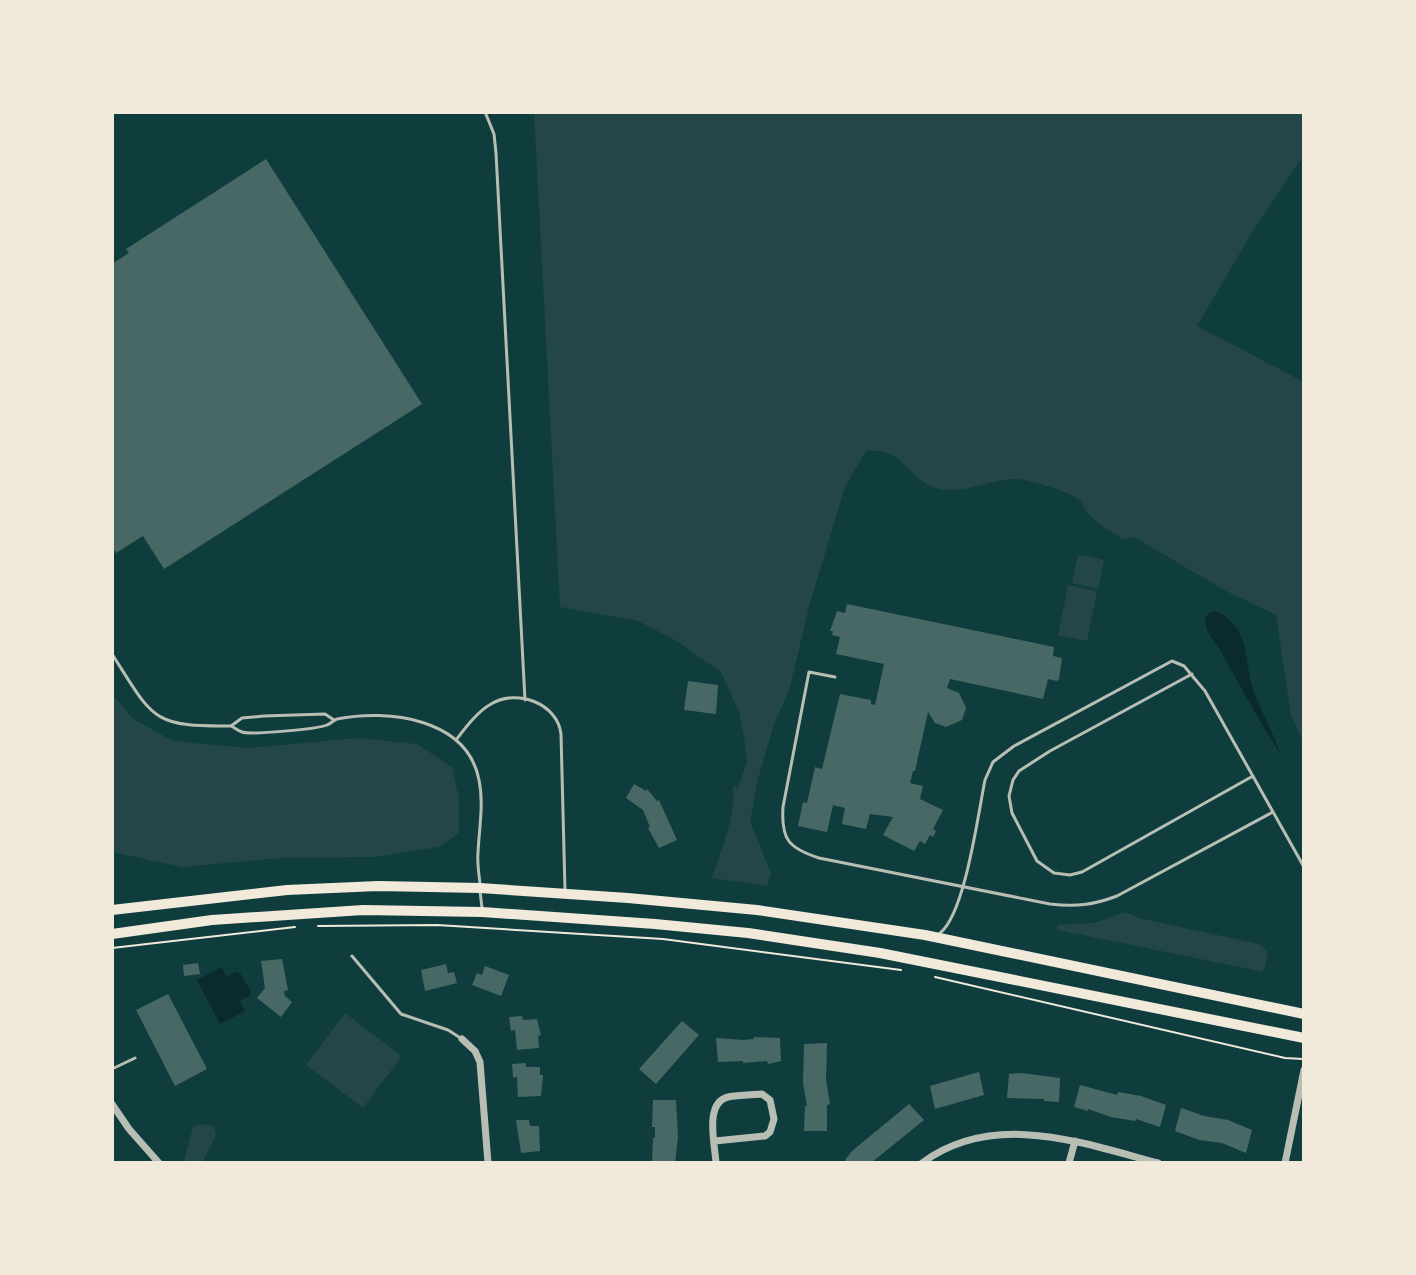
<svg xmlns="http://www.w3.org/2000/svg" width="1416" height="1275" viewBox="0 0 1416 1275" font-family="'Fira Sans',sans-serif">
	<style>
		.green { fill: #244646 }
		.water { fill: #0a2a2b }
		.building { fill: #486865 }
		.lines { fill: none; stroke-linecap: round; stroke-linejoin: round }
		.path { stroke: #f1e9da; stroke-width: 2 }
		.service { stroke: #b8beb3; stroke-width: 3 }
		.minor { stroke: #b8beb3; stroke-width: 7 }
		.primary { stroke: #f1e9da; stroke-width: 10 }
	</style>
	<rect width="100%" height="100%" fill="#0f3d3e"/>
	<path class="green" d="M 534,112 L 1304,112 L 1304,155 L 1257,224 L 1197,326 L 1304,382 L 1304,742 L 1291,716 L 1276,615 L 1226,591 L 1134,537 L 1123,539 C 1111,532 1097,524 1088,513 C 1084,509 1082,501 1077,498 C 1069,492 1035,482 1025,480 C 994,474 964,499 933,487 C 904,475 904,448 866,451 L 845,487 L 810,603 L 789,691 L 774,724 L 758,779 L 750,822 L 771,873 L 767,886 L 712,878 C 722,847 736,817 733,785 L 738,788 L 747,762 L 744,737 L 739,712 L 721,672 L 675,640 L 638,621 L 560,607 Z
		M 1078,555 L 1104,560 L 1098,589 L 1072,583 Z
		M 1068,585 L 1097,591 L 1087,641 L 1058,635 Z
		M 112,694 L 133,719 L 173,741 L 248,748 L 358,738 L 417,744 L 452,767 L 459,798 L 459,833 L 439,847 L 374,857 L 279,858 L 183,867 L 112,852 Z
		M 1125,912 L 1139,918 L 1259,944 L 1268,952 L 1265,967 L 1262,971 L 1255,970 L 1057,930 L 1057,925 L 1094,923 Z
		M 345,1013 L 402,1056 L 363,1108 L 306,1065 Z
		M 207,1124 L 214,1126 L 216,1135 L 202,1163 L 184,1161 L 193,1126 Z"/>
	<path class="water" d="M 1216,611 C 1254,629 1242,665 1256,697 C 1264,717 1274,735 1281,755 C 1260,721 1240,687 1221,651 C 1214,639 1205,634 1205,618 L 1209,613 Z
		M 221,967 L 227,977 L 236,972 L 240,973 L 251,992 L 249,996 L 240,1001 L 245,1011 L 220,1024 L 197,980 Z"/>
	<path class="building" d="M 266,159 L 422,404 L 164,569 L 143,536 L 116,553 L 112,546 L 112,264 L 129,253 L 126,249 Z
		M 847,604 L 1054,647 L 1053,656 L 1062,658 L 1059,679 L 1057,681 L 1048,679 L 1043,699 L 950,679 L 947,688 L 959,693 L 966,708 L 962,720 L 946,727 L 935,723 L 928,712 L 915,771 L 913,771 L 910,783 L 923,786 L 920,799 L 943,810 L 933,829 L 936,831 L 933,837 L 930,835 L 925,844 L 920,841 L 914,851 L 883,835 L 893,817 L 870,814 L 866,829 L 842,824 L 845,808 L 833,805 L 827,832 L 798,826 L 803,802 L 807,803 L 815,767 L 822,769 L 840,694 L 871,700 L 871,704 L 875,705 L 884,664 L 836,654 L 840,637 L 832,635 L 833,631 L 830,631 L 837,611 L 845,613 Z
		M 688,681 L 718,685 L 716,714 L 684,710 Z
		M 634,784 L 646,791 L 647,789 L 657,801 L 659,800 L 677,840 L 659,848 L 648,828 L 650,827 L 643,810 L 626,798 Z
		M 282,959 L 288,990 L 284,991 L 285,996 L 292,1002 L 281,1017 L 257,998 L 265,988 L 261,961 Z
		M 198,963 L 200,974 L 184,976 L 183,965 Z
		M 446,964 L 448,973 L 454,972 L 457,983 L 425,991 L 421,970 Z
		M 485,966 L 509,975 L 501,996 L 472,985 L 477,973 L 482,975 Z
		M 168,994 L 207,1069 L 175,1086 L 136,1010 Z
		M 522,1016 L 523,1020 L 537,1019 L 541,1035 L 538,1036 L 539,1048 L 517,1050 L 515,1030 L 511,1031 L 509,1017 Z
		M 682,1021 L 699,1035 L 656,1084 L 639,1069 Z
		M 753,1037 L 780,1038 L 781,1061 L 768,1064 L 767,1061 L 743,1063 L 743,1061 L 718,1062 L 716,1038 L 743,1040 L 754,1039 Z
		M 827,1043 L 826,1080 L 830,1104 L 827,1105 L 827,1131 L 804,1131 L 805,1106 L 807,1106 L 803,1083 L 804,1044 Z
		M 526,1063 L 526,1067 L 540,1067 L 540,1075 L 543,1075 L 541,1096 L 518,1097 L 517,1077 L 513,1078 L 512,1064 Z
		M 979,1072 L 984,1095 L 935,1109 L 930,1086 Z
		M 1022,1073 L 1060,1078 L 1059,1102 L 1044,1101 L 1044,1099 L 1007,1098 L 1009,1074 Z
		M 1080,1085 L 1117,1095 L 1118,1092 L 1141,1096 L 1166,1105 L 1160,1127 L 1136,1119 L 1135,1121 L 1111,1117 L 1088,1109 L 1088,1111 L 1074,1107 Z
		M 653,1100 L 676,1100 L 678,1137 L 675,1163 L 652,1163 L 653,1138 L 655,1138 L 655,1127 L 652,1127 Z
		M 909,1104 L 924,1120 L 871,1163 L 848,1163 L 845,1160 L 852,1151 Z
		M 1181,1108 L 1204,1116 L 1228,1120 L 1252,1130 L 1246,1153 L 1222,1143 L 1199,1140 L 1175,1131 Z
		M 516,1120 L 529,1120 L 530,1126 L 539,1126 L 540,1151 L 521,1153 Z"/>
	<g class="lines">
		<path class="path" d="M 318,926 L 437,925 L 663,939 L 901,970
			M 112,948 L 295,927
			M 935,977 L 1285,1058 L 1303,1059"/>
		<path class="service" d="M 485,112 L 494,134 L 496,153 L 525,700
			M 112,654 C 153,718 151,727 230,726
			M 1192,674 L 1050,751 L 1019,771 L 1013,780 L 1009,796 L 1012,813 L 1037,861 L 1054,873 L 1070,875 L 1082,872 L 1253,776
			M 835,677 L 809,672 L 783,807 C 781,839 788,848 819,858 L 1050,904 C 1076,907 1093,905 1117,896 L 1273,812
			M 334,720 L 325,714 L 264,716 L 242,718 L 231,726 C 235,728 238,731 242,732 C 251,735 318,729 327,725 C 331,724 333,720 337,719 C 388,709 467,718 479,780 C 484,804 479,829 478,853 C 477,863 479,874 480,884
			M 456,740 C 466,727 477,712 491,704 C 517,688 558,704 561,734 L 565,890
			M 480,891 L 482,908
			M 940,933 C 965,914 978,814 985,780 L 993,762 L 1014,746 L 1172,661 L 1184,666 L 1205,691 L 1304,867
			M 352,956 L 401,1014 L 448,1030 L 462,1039
			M 112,1069 L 135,1058"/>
		<path class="minor" d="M 462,1039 L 475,1051 L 480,1062 L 488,1163
			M 112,1104 L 129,1129 L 159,1163
			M 715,1141 L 765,1136 L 770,1132 L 774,1119 L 770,1100 L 762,1094 C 751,1095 739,1095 728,1097 C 704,1103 715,1144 716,1163
			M 922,1163 C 994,1110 1082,1143 1158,1163
			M 1069,1163 L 1075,1141
			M 1285,1163 L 1304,1070"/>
		<path class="primary" d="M 112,910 L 287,890 L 378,886 L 480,888 L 628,898 L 757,910 L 925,935 L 1304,1014
			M 112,934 L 212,920 L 363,910 L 482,912 L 655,924 L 748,933 L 880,953 L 1304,1038"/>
	</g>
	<rect width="1416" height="1275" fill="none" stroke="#f1e9da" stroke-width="228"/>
</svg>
